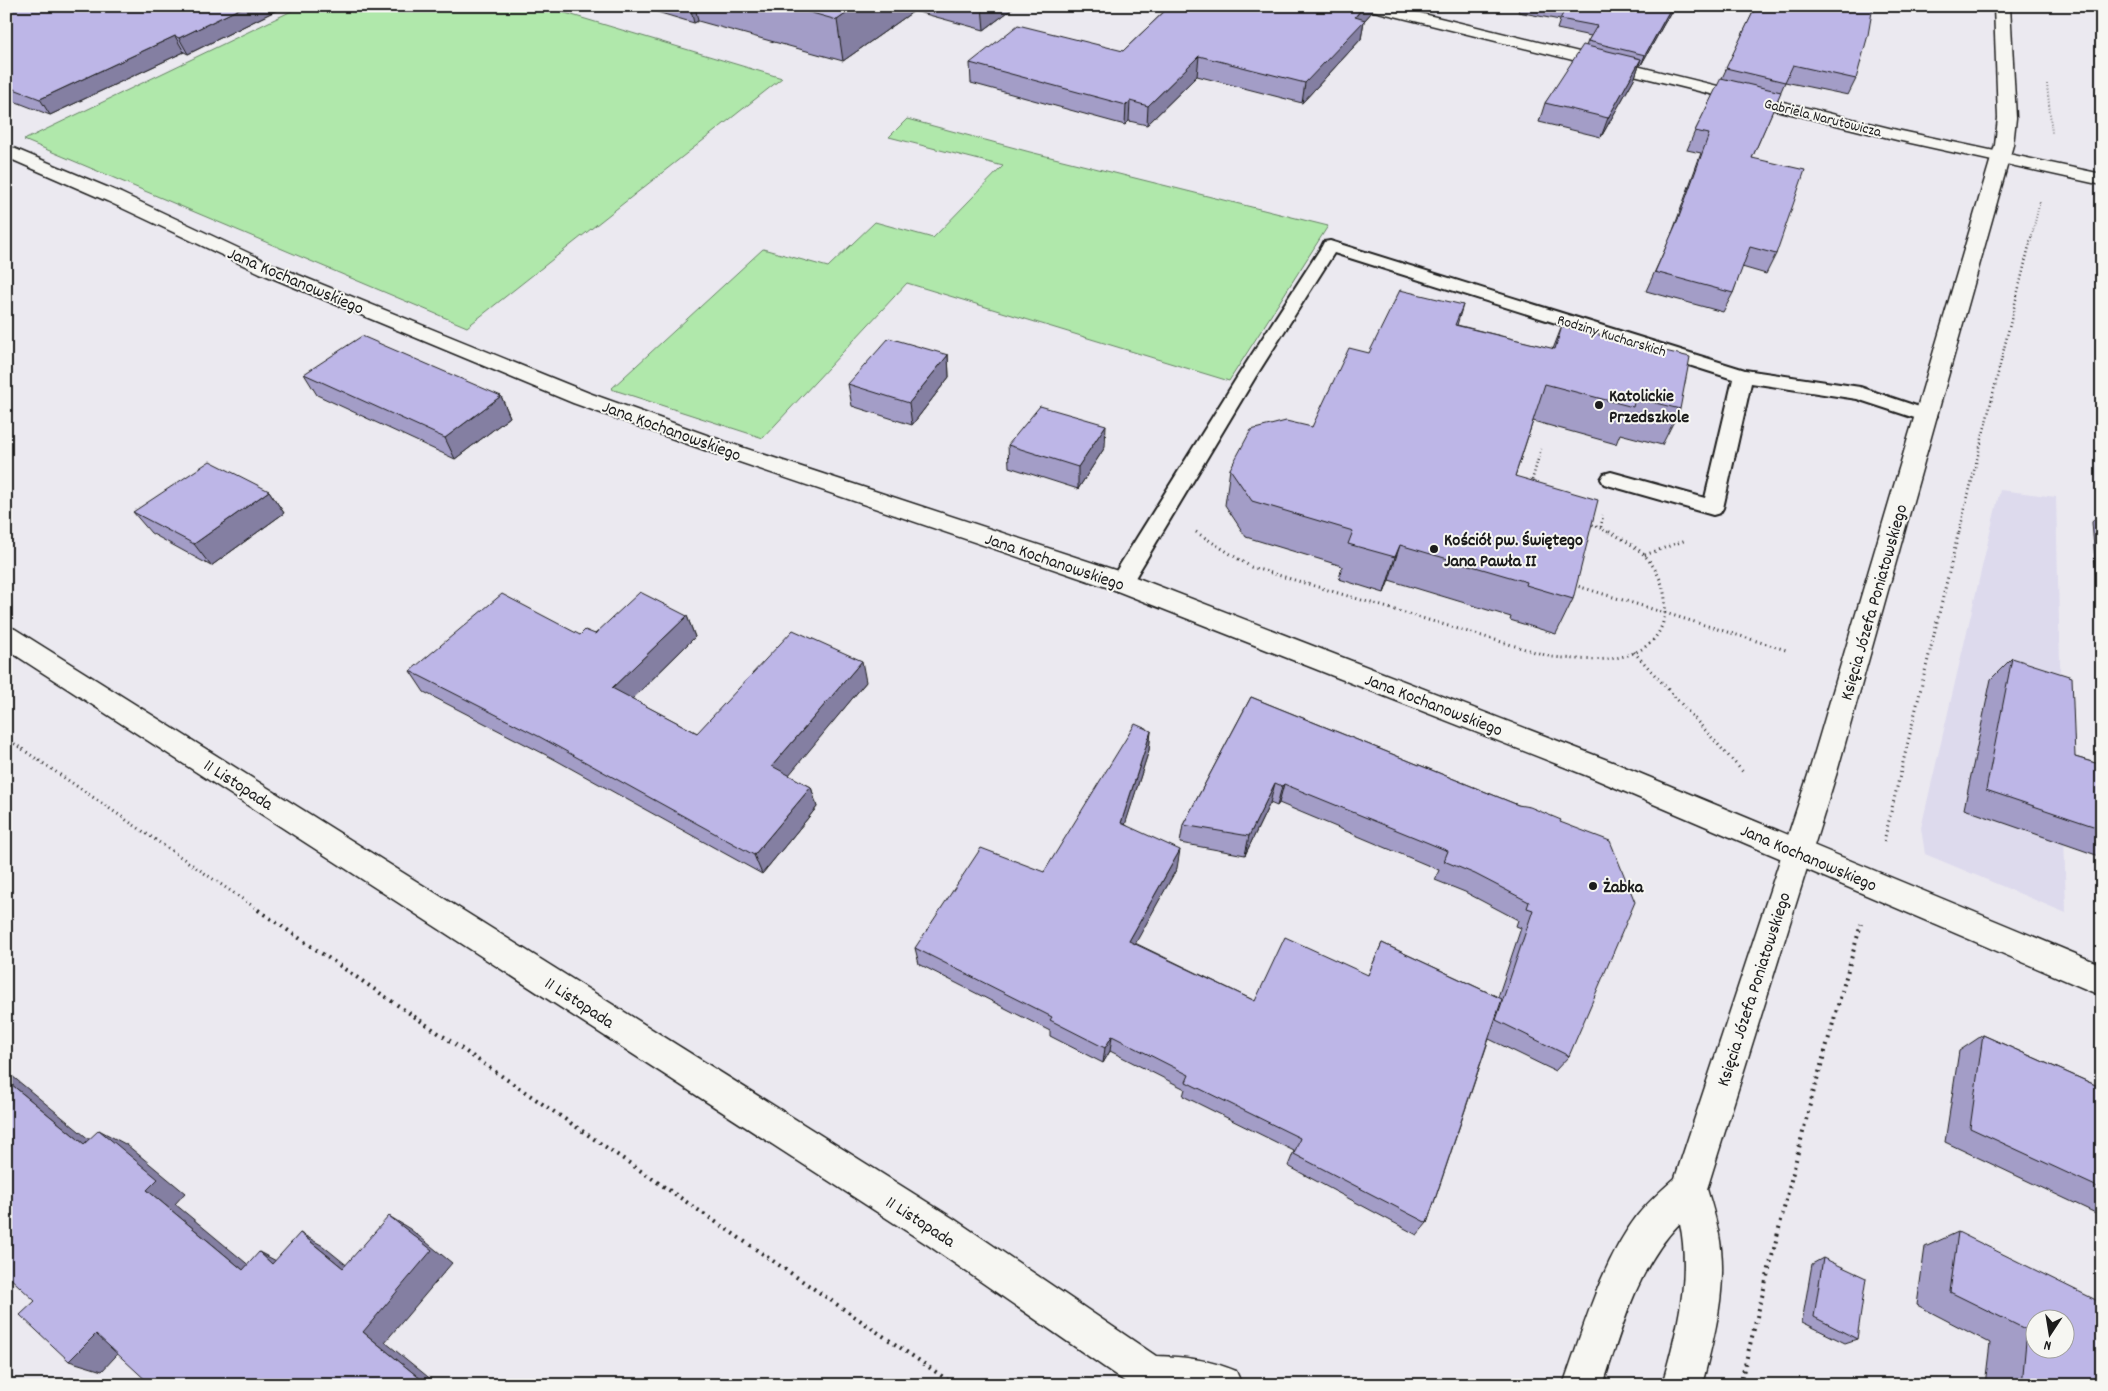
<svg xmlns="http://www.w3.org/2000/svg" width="2108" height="1391" viewBox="0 0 2108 1391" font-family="Dekko,sans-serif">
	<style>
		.built { fill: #dddaed }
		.green { fill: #b0e8ab; stroke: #668264 }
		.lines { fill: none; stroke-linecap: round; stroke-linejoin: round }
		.service-casing { stroke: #1c1c1c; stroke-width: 4 }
		.minor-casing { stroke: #1c1c1c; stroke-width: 3 }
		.tertiary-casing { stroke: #1c1c1c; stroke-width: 3 }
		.path-far3 { stroke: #1c1c1c; stroke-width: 2; stroke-dasharray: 0.5 2.5; stroke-linecap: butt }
		.path-far2 { stroke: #1c1c1c; stroke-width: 2.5; stroke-dasharray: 1 3; stroke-linecap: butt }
		.path-far1 { stroke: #1c1c1c; stroke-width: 3; stroke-dasharray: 1 4; stroke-linecap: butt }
		.path { stroke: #1c1c1c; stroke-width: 4; stroke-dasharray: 2 5; stroke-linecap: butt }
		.service { fill: #f6f6f2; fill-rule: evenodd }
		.minor { fill: #f6f6f2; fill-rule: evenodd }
		.tertiary { fill: #f6f6f2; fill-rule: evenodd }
		.wall { fill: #a39dc7; stroke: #1c1c1c }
		.shaded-wall { fill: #847fa2; stroke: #1c1c1c }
		.building { fill: #bdb6e7; stroke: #1c1c1c; fill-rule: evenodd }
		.poi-dot { fill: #1c1c1c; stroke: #f6f6f2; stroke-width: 2 }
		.labels { text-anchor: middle; stroke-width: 4; stroke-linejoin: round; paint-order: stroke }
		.far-street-label { font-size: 15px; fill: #1c1c1c; stroke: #f6f6f2 }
		.street-label { font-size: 18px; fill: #1c1c1c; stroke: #f6f6f2 }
		.poi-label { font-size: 18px; font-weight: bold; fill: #1c1c1c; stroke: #f6f6f2; text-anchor: start }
	</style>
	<rect width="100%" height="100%" fill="#ebe9f0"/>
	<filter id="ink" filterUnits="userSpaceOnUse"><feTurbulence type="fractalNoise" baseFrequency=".02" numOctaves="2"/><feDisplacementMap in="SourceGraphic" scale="10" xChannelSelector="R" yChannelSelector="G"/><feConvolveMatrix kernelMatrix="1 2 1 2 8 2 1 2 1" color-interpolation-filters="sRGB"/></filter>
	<g filter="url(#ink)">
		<path class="built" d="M 2000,490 L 2056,497 L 2066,913 L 1925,854 L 1921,828 Z"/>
		<path class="green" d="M 302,6 L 542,6 L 782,78 L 467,327 L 24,140 Z
			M 907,119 L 1030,152 L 1328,226 L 1229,381 L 907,283 L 763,438 L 611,389 L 763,249 L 828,267 L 875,222 L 933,238 L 1003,166 L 889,137 Z"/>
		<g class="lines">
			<g class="service-casing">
				<path id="service" d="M 1330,241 L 1745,370 L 1860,387 L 1934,412 L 1937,416 L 1934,420 L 1927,422 L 1857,399 L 1751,383 L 1723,508 L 1720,513 L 1713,515 L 1604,484 L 1601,479 L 1604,474 L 1611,472 L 1705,498 L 1733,379 L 1334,253 L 1256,376 L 1129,588 L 1121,590 L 1113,588 L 1110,582 L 1113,576 L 1238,376 L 1322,246 L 1324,242 Z"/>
			</g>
			<g class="minor-casing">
				<path id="minor" d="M 1363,6 L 1391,6 L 1897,130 L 2102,174 L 2102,185 L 1897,140 L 1366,9 Z
					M 6,145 L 121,193 L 274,265 L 589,393 L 729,443 L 1130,575 L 1615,763 L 2102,965 L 2102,996 L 1595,779 L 1112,589 L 713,453 L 573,403 L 260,273 L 107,201 L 6,157 Z
					M 6,626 L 15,629 L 954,1219 L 1156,1356 C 1187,1357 1207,1359 1236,1371 L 1242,1385 L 1130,1385 L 928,1245 L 6,649 Z"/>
			</g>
			<g class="tertiary-casing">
				<path id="tertiary" d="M 1994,6 L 2010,6 L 2016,118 L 2013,145 L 1837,772 L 1707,1189 C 1713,1209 1719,1228 1721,1249 C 1726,1295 1713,1341 1702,1385 L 1662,1385 C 1677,1332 1691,1278 1680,1223 C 1637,1267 1622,1328 1603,1385 L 1563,1385 C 1583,1330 1601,1263 1637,1216 C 1648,1202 1662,1190 1675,1178 L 1809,772 L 1995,145 L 1998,118 Z"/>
			</g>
			<path class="path-far3" d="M 2047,84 L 2052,133
				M 2032,235 L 2040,201"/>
			<path class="path-far2" d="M 1531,484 L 1541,449
				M 1589,523 L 1610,533
				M 1601,527 L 1603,515
				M 1959,533 L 2032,234"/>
			<path class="path-far1" d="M 1196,532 L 1251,567 L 1552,657 C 1578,659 1606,663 1631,654 C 1675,639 1673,587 1646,557 C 1636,546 1621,538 1608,531
				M 1645,555 L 1686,540
				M 1574,585 L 1786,650
				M 1634,652 L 1744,773
				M 6,738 L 260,911
				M 1884,841 L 1959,531"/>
			<path class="path" d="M 258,910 L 955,1385
				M 1740,1385 L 1809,1108 L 1861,924"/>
			<use href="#service" class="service"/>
			<use href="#minor" class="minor"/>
			<use href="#tertiary" class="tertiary"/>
		</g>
		<path class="wall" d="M 6,6 L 285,6 L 188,54 L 184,52 L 50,115 L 6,98 Z
			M 637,6 L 1016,6 L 984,30 L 914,11 L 843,61 L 698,21 L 694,23 Z
			M 1170,6 L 1373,6 L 1372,12 L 1364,21 L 1361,39 L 1302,103 L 1197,76 L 1147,125 L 1129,121 L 1125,125 L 971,83 L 970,63 L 1123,51 Z
			M 1520,6 L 1674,6 L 1641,65 L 1639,65 L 1635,77 L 1601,137 L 1539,122 L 1545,103 L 1586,46 L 1588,41 L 1591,36 L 1557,29 L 1560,20 L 1518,12 Z
			M 1756,6 L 1856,79 L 1848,95 L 1785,82 L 1752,158 L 1776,254 L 1766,274 L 1742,267 L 1733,293 L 1723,312 L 1646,291 L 1671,236 L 1701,153 L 1687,150 L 1695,131 L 1722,78 Z
			M 2102,18 L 2102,58 L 2099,23 Z
			M 1463,305 L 1457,325 L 1553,349 L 1562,326 L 1680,409 L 1662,445 L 1620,434 L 1616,444 L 1533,421 L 1515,476 L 1573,599 L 1556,634 L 1510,620 L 1511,617 L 1389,580 L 1384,593 L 1339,579 L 1342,566 L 1246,537 L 1225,505 L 1230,469 L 1312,427 L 1369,353 Z
			M 948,355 L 949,377 L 912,425 L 852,406 L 848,384 Z
			M 304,374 L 501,396 L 510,417 L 455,459 L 317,395 Z
			M 1008,445 L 1105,447 L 1078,489 L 1009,467 Z
			M 269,491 L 284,513 L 211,566 L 151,533 L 133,512 Z
			M 2102,511 L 2102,653 L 2092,522 Z
			M 687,616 L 695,637 L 632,699 L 697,733 L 866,682 L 788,775 L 811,787 L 817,807 L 762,874 L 552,758 L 424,692 L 410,671 L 580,635 L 595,634 Z
			M 2012,658 L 2075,757 L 2102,765 L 2102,857 L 1964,809 L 1991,679 Z
			M 1251,697 L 1560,822 L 1569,1056 L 1555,1071 L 1489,1039 L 1427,1223 L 1417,1235 L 1288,1166 L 1294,1151 L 1183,1096 L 1185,1089 L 1110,1051 L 1103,1063 L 1050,1036 L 1050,1031 L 919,964 L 915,948 L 1044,872 L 1151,731 L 1149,750 L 1125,824 L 1177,868 L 1135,943 L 1255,1001 L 1368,975 L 1382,943 L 1498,997 L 1521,928 L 1516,926 L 1518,920 L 1465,892 L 1435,880 L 1439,870 L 1279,803 L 1277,806 L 1270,803 L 1245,855 L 1180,843 L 1183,825 Z
			M 1983,1035 L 2102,1088 L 2102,1216 L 1945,1142 L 1959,1051 Z
			M 1958,1232 L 2102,1385 L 1985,1385 L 1990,1343 L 1917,1305 L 1925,1247 Z
			M 1823,1258 L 1857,1339 L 1845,1343 L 1802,1322 L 1812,1264 Z"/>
		<path class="shaded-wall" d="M 245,6 L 285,6 L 188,54 L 179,38 Z
			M 690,6 L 695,6 L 698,21 L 694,23 Z
			M 857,6 L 913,6 L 914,11 L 843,61 L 837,20 Z
			M 982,6 L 1016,6 L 984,30 Z
			M 1364,6 L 1373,6 L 1372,12 L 1364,21 L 1361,39 L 1302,103 L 1305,83 Z
			M 1672,6 L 1674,6 L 1641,65 L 1645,55 Z
			M 175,36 L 184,52 L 50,115 L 40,99 Z
			M 1199,56 L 1197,76 L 1147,125 L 1148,106 Z
			M 1641,59 L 1635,77 L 1601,137 L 1608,118 Z
			M 1130,101 L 1129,121 L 1125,125 L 1126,105 Z
			M 948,355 L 949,377 L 912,425 L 909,403 Z
			M 501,396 L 510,417 L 455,459 L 445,438 Z
			M 1106,425 L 1105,447 L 1078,489 L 1078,467 Z
			M 269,491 L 284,513 L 211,566 L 194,544 Z
			M 1400,545 L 1389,580 L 1384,593 L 1395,557 Z
			M 687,616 L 695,637 L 622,709 L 612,688 Z
			M 862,661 L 866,682 L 779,787 L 772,766 Z
			M 1151,731 L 1149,750 L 1120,841 L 1121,823 Z
			M 1275,783 L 1270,803 L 1245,855 L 1249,836 Z
			M 1284,784 L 1279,803 L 1277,806 L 1282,786 Z
			M 811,787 L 817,807 L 762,874 L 754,855 Z
			M 1180,850 L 1177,868 L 1128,957 L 1129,941 Z
			M 1112,1036 L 1110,1051 L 1103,1063 L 1105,1048 Z
			M 6,1071 L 113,1159 L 84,1144 L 6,1080 Z
			M 99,1130 L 127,1145 L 185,1193 L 175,1204 L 269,1282 L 243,1270 L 147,1190 Z
			M 389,1216 L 410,1229 L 452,1263 L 385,1342 L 438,1385 L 428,1385 L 363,1332 Z
			M 300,1233 L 323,1246 L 365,1280 L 343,1268 Z
			M 259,1252 L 284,1265 L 272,1264 Z
			M 96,1334 L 127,1344 L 102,1371 L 69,1361 Z"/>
		<path class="building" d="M 6,6 L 245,6 L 179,38 L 175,36 L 40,99 L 6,86 Z
			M 787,6 L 857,6 L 837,20 Z
			M 1170,6 L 1364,6 L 1355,17 L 1365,20 L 1305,83 L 1199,56 L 1148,106 L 1130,101 L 1126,105 L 970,63 L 1018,25 L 1123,51 Z
			M 1546,6 L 1672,6 L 1645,55 L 1588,41 L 1597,26 L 1560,19 L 1565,10 Z
			M 1756,6 L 1873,6 L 1868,35 L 1856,79 L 1793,65 L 1785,82 L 1726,68 Z
			M 1583,45 L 1641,59 L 1608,118 L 1545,103 Z
			M 1721,78 L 1781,92 L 1752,158 L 1805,170 L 1776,254 L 1750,247 L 1733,293 L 1655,272 L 1679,217 L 1709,134 L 1695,131 Z
			M 1400,290 L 1463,305 L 1455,325 L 1555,349 L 1562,326 L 1690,357 L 1680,409 L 1635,398 L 1633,407 L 1545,384 L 1515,476 L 1598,500 L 1573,599 L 1526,585 L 1527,582 L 1400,545 L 1395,557 L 1348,544 L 1353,531 L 1252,501 L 1230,469 L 1251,430 L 1286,421 L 1312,427 L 1349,348 L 1369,353 Z
			M 362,336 L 501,396 L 445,438 L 304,374 Z
			M 889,338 L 948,355 L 909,403 L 848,384 Z
			M 1040,406 L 1106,425 L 1078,467 L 1008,445 Z
			M 210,461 L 269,491 L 194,544 L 133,512 Z
			M 640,592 L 687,616 L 612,688 L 697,733 L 793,630 L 862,661 L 772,766 L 811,787 L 754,855 L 540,737 L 410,671 L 502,594 L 580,635 L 585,630 L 595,634 Z
			M 2012,658 L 2072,677 L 2075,757 L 2102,765 L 2102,829 L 1986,790 Z
			M 1251,697 L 1518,805 L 1530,807 L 1561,820 L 1560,822 L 1610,841 L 1635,902 L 1569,1056 L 1496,1020 L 1533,910 L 1527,908 L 1529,902 L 1475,874 L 1444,861 L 1448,851 L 1284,784 L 1282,786 L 1275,783 L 1249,836 L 1183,825 Z
			M 1135,724 L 1151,731 L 1121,823 L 1180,850 L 1129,941 L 1255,1001 L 1285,937 L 1368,975 L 1382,943 L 1502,999 L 1427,1223 L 1294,1154 L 1300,1138 L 1186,1082 L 1189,1075 L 1112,1036 L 1105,1048 L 1050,1020 L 1052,1017 L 915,948 L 981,848 L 1044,872 Z
			M 1983,1035 L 2102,1088 L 2102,1189 L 1970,1128 Z
			M 6,1080 L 84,1144 L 99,1130 L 158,1179 L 147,1190 L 243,1270 L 259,1252 L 272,1264 L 300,1233 L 343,1268 L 389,1216 L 432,1250 L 363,1332 L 428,1385 L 151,1385 L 96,1334 L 69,1361 L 20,1315 L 35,1301 L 6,1274 Z
			M 1958,1232 L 2102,1303 L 2102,1385 L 2022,1385 L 2027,1330 L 1950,1292 ZM 2036,1318 L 2066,1318 L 2066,1348 L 2036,1348 Z
			M 1823,1258 L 1866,1278 L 1857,1339 L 1814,1317 Z
			M 793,1377 L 803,1385 L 788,1385 Z"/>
	</g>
	<g class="poi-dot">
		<circle cx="1599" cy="405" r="5"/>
		<circle cx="1434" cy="549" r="5"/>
		<circle cx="1593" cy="886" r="5"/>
	</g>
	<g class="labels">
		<g class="far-street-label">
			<text transform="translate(1823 117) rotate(14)" y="5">Gabriela Narutowicza</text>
			<text transform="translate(1612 335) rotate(17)" y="5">Rodziny Kucharskich</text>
		</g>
		<g class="street-label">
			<text transform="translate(296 280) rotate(23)" y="6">Jana Kochanowskiego</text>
			<text transform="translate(672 430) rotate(20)" y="6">Jana Kochanowskiego</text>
			<text transform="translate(1055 561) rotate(19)" y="6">Jana Kochanowskiego</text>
			<text transform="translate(1873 602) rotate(-74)" y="6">Księcia Józefa Poniatowskiego</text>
			<text transform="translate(1434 704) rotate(21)" y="6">Jana Kochanowskiego</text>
			<text transform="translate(239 784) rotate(33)" y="6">11 Listopada</text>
			<text transform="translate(1809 857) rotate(23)" y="6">Jana Kochanowskiego</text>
			<text transform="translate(1753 989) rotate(-72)" y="6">Księcia Józefa Poniatowskiego</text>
			<text transform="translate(580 1002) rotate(33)" y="6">11 Listopada</text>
			<text transform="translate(921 1221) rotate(33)" y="6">11 Listopada</text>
		</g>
		<g class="poi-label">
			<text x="1609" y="401">Katolickie<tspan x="1609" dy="21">Przedszkole</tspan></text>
			<text x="1444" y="545">Kościół pw. Świętego<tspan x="1444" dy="21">Jana Pawła II</tspan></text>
			<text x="1603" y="892">Żabka</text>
		</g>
	</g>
	<rect width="2108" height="1391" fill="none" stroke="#f6f6f2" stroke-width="25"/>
	<rect x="12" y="12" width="2083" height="1366" fill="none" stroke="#1c1c1c" stroke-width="2" filter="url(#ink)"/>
	<g transform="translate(2050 1334) rotate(192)"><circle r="24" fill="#f6f6f2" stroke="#9f9f9c"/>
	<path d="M0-4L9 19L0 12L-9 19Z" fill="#1c1c1c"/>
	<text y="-8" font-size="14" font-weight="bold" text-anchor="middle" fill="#1c1c1c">N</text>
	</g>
</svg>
